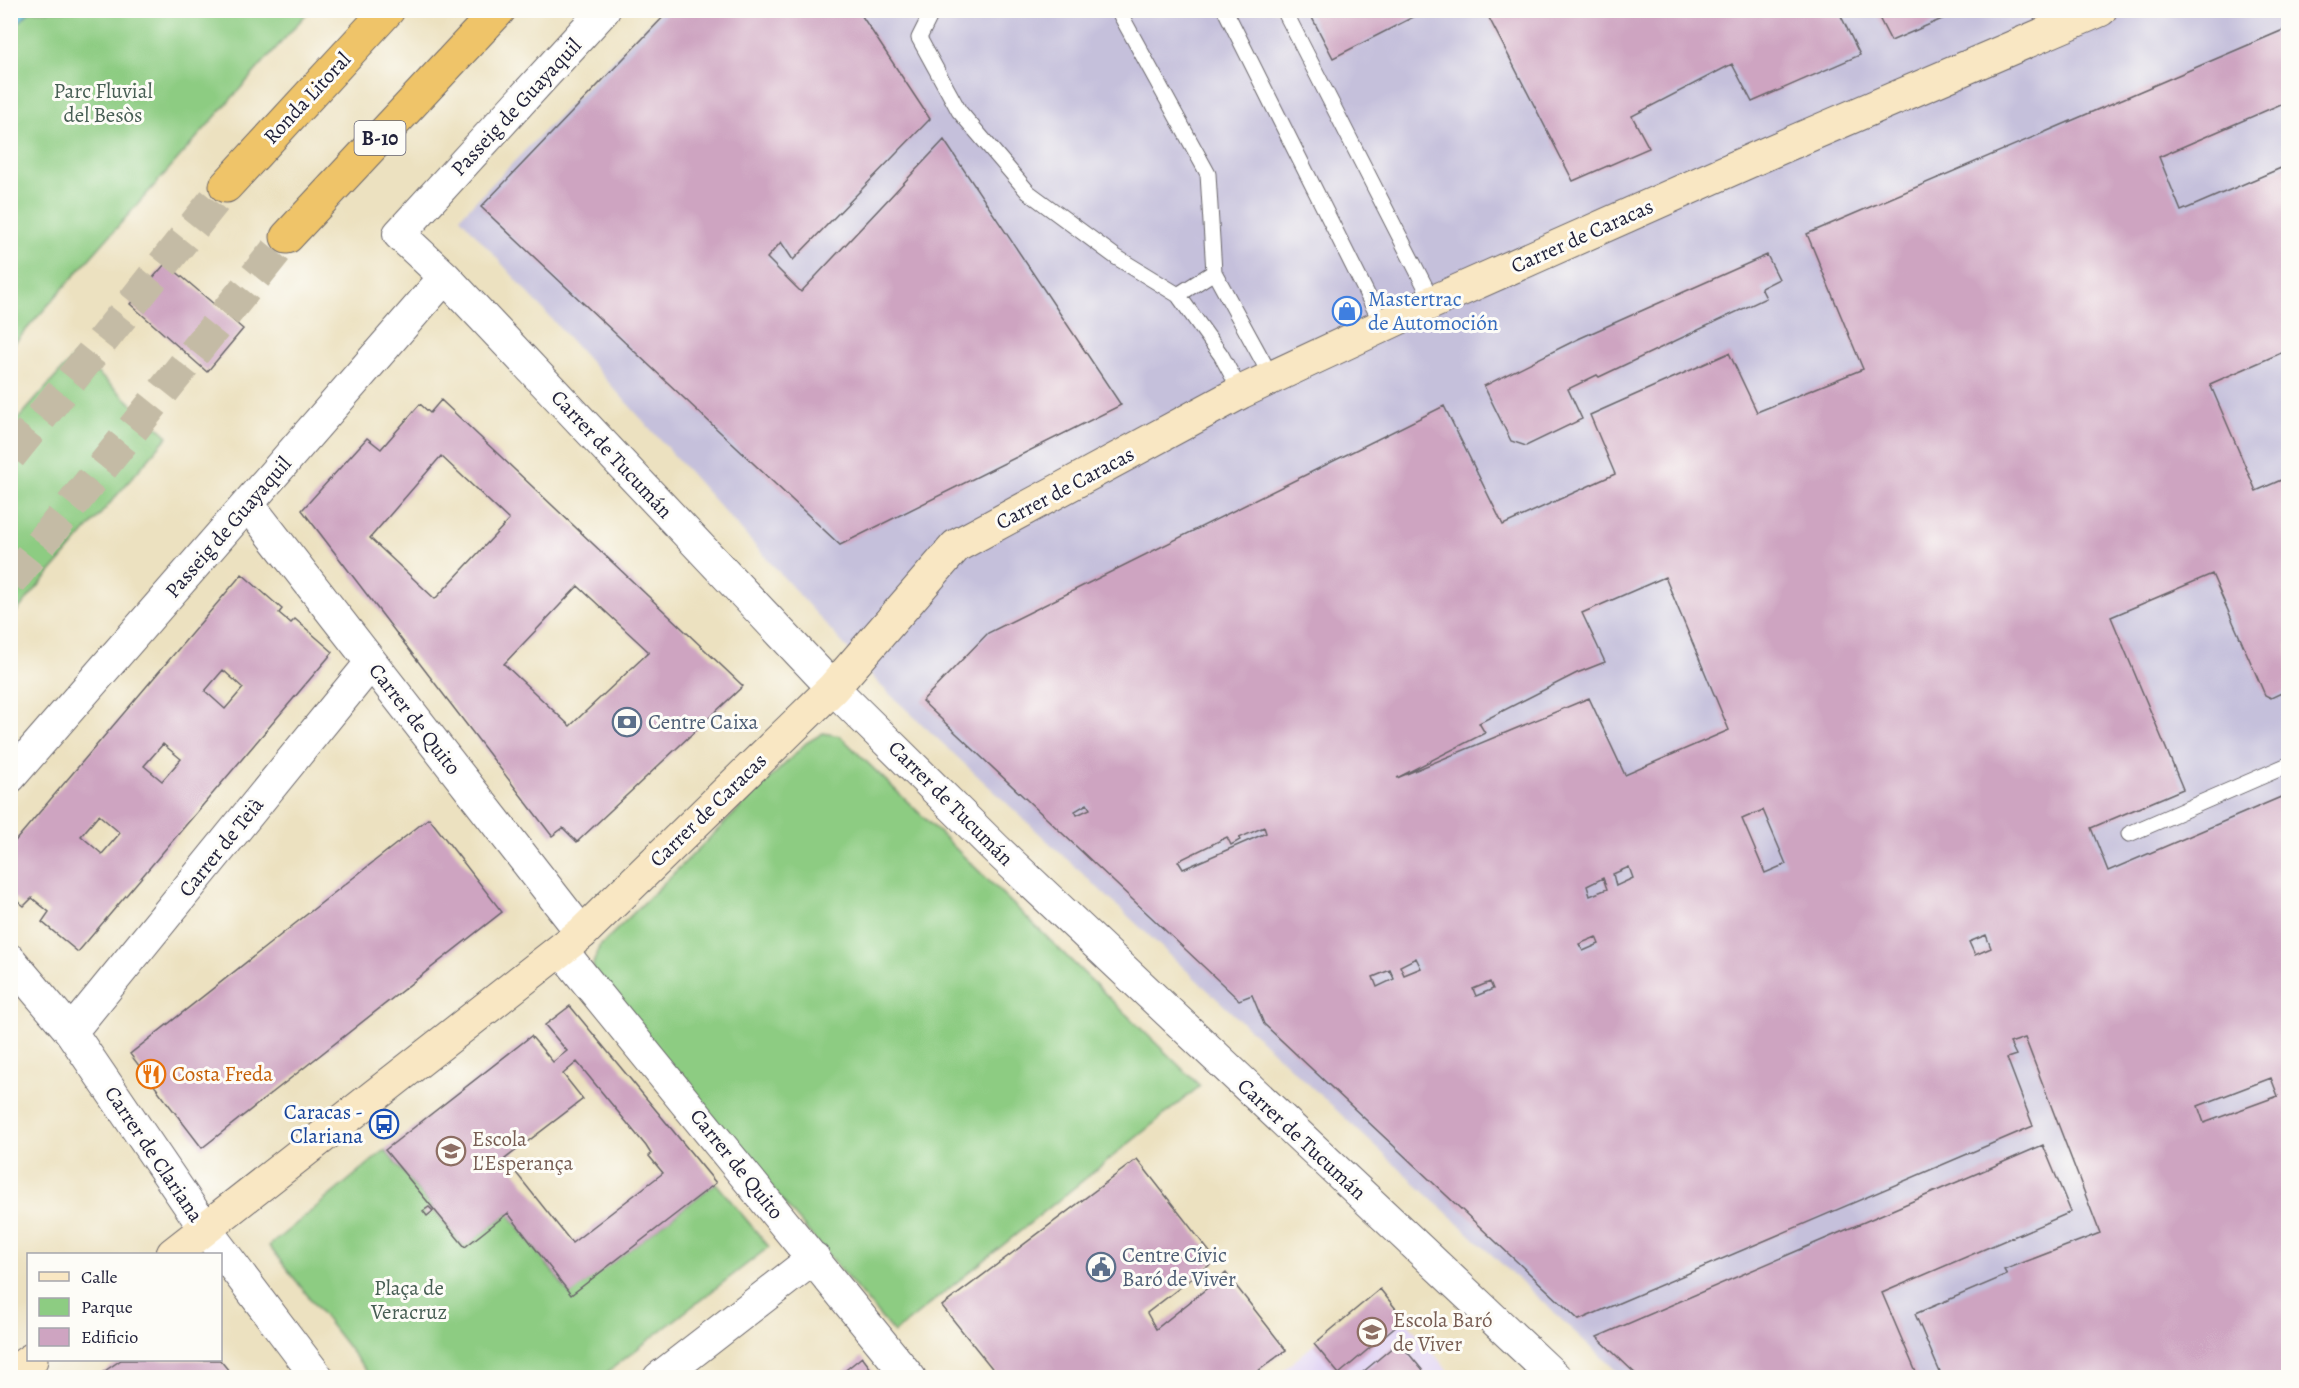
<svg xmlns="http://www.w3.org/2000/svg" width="2299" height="1388" viewBox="0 0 2299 1388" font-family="Alegreya,serif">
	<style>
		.built { fill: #e1d4f4 }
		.industrial { fill: #c5c0db }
		.green { fill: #8dcc82; stroke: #58775e; stroke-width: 1.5 }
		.water { fill: #5fc2dd; stroke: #40728c; stroke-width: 1.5 }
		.building { fill: #cea4c1; fill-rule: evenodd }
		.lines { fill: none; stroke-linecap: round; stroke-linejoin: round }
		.highway-tunnel { stroke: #c4bba5; stroke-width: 33; stroke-dasharray: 33 16; stroke-linecap: butt }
		.lane-casing { stroke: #69656a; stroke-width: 17 }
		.street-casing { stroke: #69656a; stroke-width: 34 }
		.secondary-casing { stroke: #69656a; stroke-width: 35 }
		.highway-casing { stroke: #69656a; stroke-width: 35 }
		.lane { stroke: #fff; stroke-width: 15 }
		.street { stroke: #fff; stroke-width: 32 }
		.secondary { stroke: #f9e7c3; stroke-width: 33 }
		.highway { stroke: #efc469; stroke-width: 33 }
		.labels { text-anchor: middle; stroke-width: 6; stroke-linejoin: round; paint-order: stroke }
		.shield { fill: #fdfcf7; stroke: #646373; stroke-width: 1.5 }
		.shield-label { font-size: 20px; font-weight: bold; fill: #22223b }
		.park-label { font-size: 21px; fill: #475e54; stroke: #fdfcf7 }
		.street-label { font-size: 21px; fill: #22223b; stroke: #fdfcf7 }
		.shop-label { font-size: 21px; fill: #366cbe; stroke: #fdfcf7; text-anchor: start }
		.service-label { font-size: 21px; fill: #4e5e75; stroke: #fdfcf7; text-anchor: start }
		.food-label { font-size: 21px; fill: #c56008; stroke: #fdfcf7; text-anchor: start }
		.transit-label { font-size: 21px; fill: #164399; stroke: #fdfcf7; text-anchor: end }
		.education-label { font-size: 21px; fill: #785e54; stroke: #fdfcf7; text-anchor: start }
	</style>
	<rect width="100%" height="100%" fill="#fdfcf7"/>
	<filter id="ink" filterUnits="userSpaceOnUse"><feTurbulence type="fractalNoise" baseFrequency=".0167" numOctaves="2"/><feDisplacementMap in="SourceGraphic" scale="12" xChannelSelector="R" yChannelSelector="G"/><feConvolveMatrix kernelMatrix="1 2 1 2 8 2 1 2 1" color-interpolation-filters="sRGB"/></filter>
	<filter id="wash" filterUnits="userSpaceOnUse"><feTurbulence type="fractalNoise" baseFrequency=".008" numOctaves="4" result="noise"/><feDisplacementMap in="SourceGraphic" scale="24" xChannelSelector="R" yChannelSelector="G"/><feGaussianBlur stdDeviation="1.35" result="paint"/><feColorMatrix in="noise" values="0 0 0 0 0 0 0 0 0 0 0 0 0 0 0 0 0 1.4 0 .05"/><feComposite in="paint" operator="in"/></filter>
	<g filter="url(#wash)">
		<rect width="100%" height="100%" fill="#ece1c0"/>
		<path class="built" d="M 1380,1289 L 1453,1377 L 1274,1378 Z"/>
		<path class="industrial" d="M 661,11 L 2288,11 L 2288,1377 L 1623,1377 L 881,686 L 460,217 Z"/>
		<path class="green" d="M 30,11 L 309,11 L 11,347 L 11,31 Z
			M 76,354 L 168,436 L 11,618 L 11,427 Z
			M 823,733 L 840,736 L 1200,1086 L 894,1333 L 595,979 L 593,964 L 599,947 L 806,743 Z
			M 385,1150 L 464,1247 L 508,1213 L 570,1295 L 716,1183 L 769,1247 L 601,1377 L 372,1378 L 269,1246 Z"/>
		<path class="water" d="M 11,10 L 30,11 L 11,31 L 10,11 Z"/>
		<g id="blocks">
			<path class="building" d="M 670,10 L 858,10 L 930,119 L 793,260 L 781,242 L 767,258 L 801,292 L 944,140 L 1121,405 L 840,545 L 481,207 Z
				M 1308,10 L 1427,10 L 1333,58 Z
				M 1485,10 L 1838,10 L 1860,55 L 1752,102 L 1732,64 L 1632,116 L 1649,148 L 1573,181 Z
				M 1875,10 L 1963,10 L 1891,41 Z
				M 2288,28 L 2288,101 L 2159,157 L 2181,211 L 2288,165 L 2288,350 L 2210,384 L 2256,491 L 2288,477 L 2288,690 L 2271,698 L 2265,695 L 2212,574 L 2111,617 L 2183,789 L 2091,828 L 2108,871 L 2288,794 L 2288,1377 L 1942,1377 L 1915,1314 L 2007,1275 L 2004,1270 L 2100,1233 L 2025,1038 L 2010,1043 L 2016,1055 L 2007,1058 L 2033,1126 L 1579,1320 L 1264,1024 L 1252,995 L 1239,1000 L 922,701 L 988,633 L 1444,406 L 1503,525 L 1615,474 L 1590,415 L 1729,353 L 1757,412 L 1863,369 L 1807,234 ZM 1665,577 L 1729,730 L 1625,775 L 1589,698 L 1397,778 L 1485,733 L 1479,723 L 1577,673 L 1605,662 L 1582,613 ZM 1087,804 L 1090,809 L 1077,815 L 1075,811 ZM 1763,810 L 1786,864 L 1765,873 L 1742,819 ZM 1264,827 L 1266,833 L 1183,869 L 1178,861 L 1227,837 L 1231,845 L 1240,840 L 1239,838 ZM 1629,867 L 1633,878 L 1616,886 L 1613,874 ZM 1603,878 L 1607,889 L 1590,896 L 1587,886 ZM 1986,935 L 1991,948 L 1975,955 L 1969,942 ZM 1596,937 L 1599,944 L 1583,951 L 1579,944 ZM 1416,958 L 1421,968 L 1404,975 L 1400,966 ZM 1390,970 L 1394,979 L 1377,987 L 1373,977 ZM 1490,982 L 1493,989 L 1476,996 L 1473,989 ZM 2271,1078 L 2278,1096 L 2204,1123 L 2198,1106 Z
				M 1767,255 L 1779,279 L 1761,288 L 1766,298 L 1599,377 L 1597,375 L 1568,389 L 1582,419 L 1526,446 L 1511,441 L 1484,386 L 1578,339 Z
				M 166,263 L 243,329 L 207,372 L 130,304 Z
				M 441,400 L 743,686 L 577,842 L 563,828 L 552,836 L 302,510 L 367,438 L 381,449 L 420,404 L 430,413 ZM 441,456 L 509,520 L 435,599 L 370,538 ZM 578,586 L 649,652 L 570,726 L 504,664 Z
				M 242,574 L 282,609 L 279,613 L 291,623 L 295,619 L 333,652 L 78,952 L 42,922 L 49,912 L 32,898 L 24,906 L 10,895 L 10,847 ZM 223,670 L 243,688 L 225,709 L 205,691 ZM 163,744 L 181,759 L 162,781 L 144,766 ZM 99,815 L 120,833 L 102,854 L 81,836 Z
				M 429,818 L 502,912 L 202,1148 L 130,1054 Z
				M 570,1006 L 716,1183 L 571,1295 L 508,1213 L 465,1247 L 385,1150 L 531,1036 L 553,1062 L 567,1051 L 545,1025 ZM 577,1062 L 646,1146 L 651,1154 L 649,1156 L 663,1173 L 572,1243 L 505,1159 L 583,1099 L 563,1074 Z
				M 2043,1145 L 2071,1212 L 1882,1293 L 1918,1377 L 1639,1377 L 1597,1337 Z
				M 1137,1159 L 1216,1260 L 1147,1313 L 1156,1329 L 1226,1273 L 1286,1350 L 1250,1377 L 999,1377 L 942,1306 Z
				M 429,1207 L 433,1211 L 427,1216 L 423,1211 Z
				M 1380,1289 L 1404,1319 L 1339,1374 L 1314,1344 Z
				M 1399,1342 L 1428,1377 L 1357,1377 Z
				M 862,1357 L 877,1377 L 837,1377 Z
				M 121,1360 L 220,1360 L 234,1377 L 96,1377 Z"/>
		</g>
	</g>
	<g filter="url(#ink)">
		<use href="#blocks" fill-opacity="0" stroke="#69656a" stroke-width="1.5"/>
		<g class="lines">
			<path class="highway-tunnel" d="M 10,456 L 226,186
				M 10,582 L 287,237"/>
			<g class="lane-casing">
				<path id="lane" d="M 933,10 L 919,38 L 959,111 L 1028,192 L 1116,257 L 1178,295 L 1221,355 L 1241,392
					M 1118,10 L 1208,174 L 1214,272 L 1272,378
					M 1225,10 L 1383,326
					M 1284,10 L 1433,302
					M 1178,295 L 1214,272
					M 2129,834 L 2288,765"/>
			</g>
			<g class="street-casing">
				<path id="street" d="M 604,10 L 399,234 L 445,277 L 833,688 L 996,849 L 1556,1378
					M 248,504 L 582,933
					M 10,777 L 445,277
					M 562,951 L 910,1378
					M 10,960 L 71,1032 L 206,1230 L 318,1378
					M 71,1032 L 371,663
					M 659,1378 L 814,1258"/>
			</g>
			<g class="secondary-casing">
				<path id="secondary" d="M 173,1254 L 582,933 L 833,688 L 956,546 L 1241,392 L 1433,302 L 1770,152 L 2100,10
					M 10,1375 L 31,1360"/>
			</g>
			<g class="highway-casing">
				<path id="highway" d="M 226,186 L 388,10
					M 287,237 L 499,10"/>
			</g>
			<use href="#lane" class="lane"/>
			<use href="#street" class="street"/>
			<use href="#secondary" class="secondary"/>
			<use href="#highway" class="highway"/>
		</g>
	</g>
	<defs>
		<g id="shop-ring" transform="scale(1.5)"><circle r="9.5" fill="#fdfcf7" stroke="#3f7fe0" stroke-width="1.5"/><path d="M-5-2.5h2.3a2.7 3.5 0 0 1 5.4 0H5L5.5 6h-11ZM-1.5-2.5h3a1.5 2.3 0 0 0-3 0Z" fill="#3f7fe0"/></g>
		<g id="bank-ring" transform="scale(1.5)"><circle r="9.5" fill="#fdfcf7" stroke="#5c6f8a" stroke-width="1.5"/><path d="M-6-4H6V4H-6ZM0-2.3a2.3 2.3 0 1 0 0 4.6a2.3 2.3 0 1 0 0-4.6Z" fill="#5c6f8a"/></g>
		<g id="restaurant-ring" transform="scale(1.5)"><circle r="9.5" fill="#fdfcf7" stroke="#e8710a" stroke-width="1.5"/><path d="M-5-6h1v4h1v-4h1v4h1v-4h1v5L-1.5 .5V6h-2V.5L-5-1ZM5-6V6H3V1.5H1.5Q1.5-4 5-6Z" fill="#e8710a"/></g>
		<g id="bus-ring" transform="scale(1.5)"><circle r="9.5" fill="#fdfcf7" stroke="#1a4fb4" stroke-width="1.5"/><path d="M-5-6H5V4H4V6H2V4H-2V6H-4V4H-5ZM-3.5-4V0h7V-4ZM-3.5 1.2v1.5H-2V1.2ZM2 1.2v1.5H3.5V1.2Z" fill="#1a4fb4"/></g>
		<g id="school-ring" transform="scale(1.5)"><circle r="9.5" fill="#fdfcf7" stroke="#8d6e63" stroke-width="1.5"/><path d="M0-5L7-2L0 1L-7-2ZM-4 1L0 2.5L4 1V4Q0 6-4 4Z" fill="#8d6e63"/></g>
		<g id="civic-ring" transform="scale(1.5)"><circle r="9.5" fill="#fdfcf7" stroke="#5c6f8a" stroke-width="1.5"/><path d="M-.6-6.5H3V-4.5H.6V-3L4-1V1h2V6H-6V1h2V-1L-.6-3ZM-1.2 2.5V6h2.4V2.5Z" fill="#5c6f8a"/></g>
	</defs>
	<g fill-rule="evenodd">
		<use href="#shop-ring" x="1347" y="311"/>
		<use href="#bank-ring" x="627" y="722"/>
		<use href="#restaurant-ring" x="151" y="1074"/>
		<use href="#bus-ring" x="384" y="1124"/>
		<use href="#school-ring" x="451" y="1151"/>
		<use href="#civic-ring" x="1101" y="1267"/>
		<use href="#school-ring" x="1372" y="1332"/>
	</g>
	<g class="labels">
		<rect class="shield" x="354.5" y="121" width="51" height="34" rx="4.5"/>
		<g class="shield-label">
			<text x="380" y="145">B-10</text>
		</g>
		<g class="park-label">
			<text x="103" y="98">Parc Fluvial<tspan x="103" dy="24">del Besòs</tspan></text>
			<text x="409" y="1295">Plaça de<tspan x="409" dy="24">Veracruz</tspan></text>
		</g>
		<g class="street-label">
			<text transform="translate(307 98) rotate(-47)" y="7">Ronda Litoral</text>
			<text transform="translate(516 107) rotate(-47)" y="7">Passeig de Guayaquil</text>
			<text transform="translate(1582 236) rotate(-24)" y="7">Carrer de Caracas</text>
			<text transform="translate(612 454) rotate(47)" y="7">Carrer de Tucumán</text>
			<text transform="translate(1065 488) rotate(-28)" y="7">Carrer de Caracas</text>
			<text transform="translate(228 527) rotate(-49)" y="7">Passeig de Guayaquil</text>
			<text transform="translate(415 719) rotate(52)" y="7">Carrer de Quito</text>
			<text transform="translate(951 803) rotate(45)" y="7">Carrer de Tucumán</text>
			<text transform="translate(708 810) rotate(-44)" y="7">Carrer de Caracas</text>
			<text transform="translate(221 847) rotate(-51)" y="7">Carrer de Teià</text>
			<text transform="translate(1302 1139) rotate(43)" y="7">Carrer de Tucumán</text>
			<text transform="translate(154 1154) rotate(56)" y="7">Carrer de Clariana</text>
			<text transform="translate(737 1164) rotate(51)" y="7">Carrer de Quito</text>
		</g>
		<g class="shop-label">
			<text x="1368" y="306">Mastertrac<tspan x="1368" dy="24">de Automoción</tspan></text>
		</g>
		<g class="service-label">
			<text x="648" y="729">Centre Caixa</text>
			<text x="1122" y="1262">Centre Cívic<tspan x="1122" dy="24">Baró de Viver</tspan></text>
		</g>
		<g class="food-label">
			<text x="172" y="1081">Costa Freda</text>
		</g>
		<g class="transit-label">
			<text x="363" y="1119">Caracas -<tspan x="363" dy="24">Clariana</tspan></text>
		</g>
		<g class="education-label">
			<text x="472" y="1146">Escola<tspan x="472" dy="24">L'Esperança</tspan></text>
			<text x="1393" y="1327">Escola Baró<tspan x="1393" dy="24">de Viver</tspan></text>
		</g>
	</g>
	<rect width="2299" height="1388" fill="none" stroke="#fdfcf7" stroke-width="36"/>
	<rect x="27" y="1253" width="195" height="108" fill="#fdfcf7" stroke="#a5a5ac" stroke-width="1.5"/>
	<rect x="39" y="1272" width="30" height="9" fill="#f9e7c3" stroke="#a5a5ac" stroke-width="1.5"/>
	<text x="81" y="1283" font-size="18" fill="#22223b">Calle</text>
	<rect x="39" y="1298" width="30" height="18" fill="#8dcc82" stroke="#a5a5ac" stroke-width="1.5"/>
	<text x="81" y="1313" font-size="18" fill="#22223b">Parque</text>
	<rect x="39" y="1328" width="30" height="18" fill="#cea4c1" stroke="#a5a5ac" stroke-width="1.5"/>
	<text x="81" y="1343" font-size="18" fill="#22223b">Edificio</text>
</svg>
